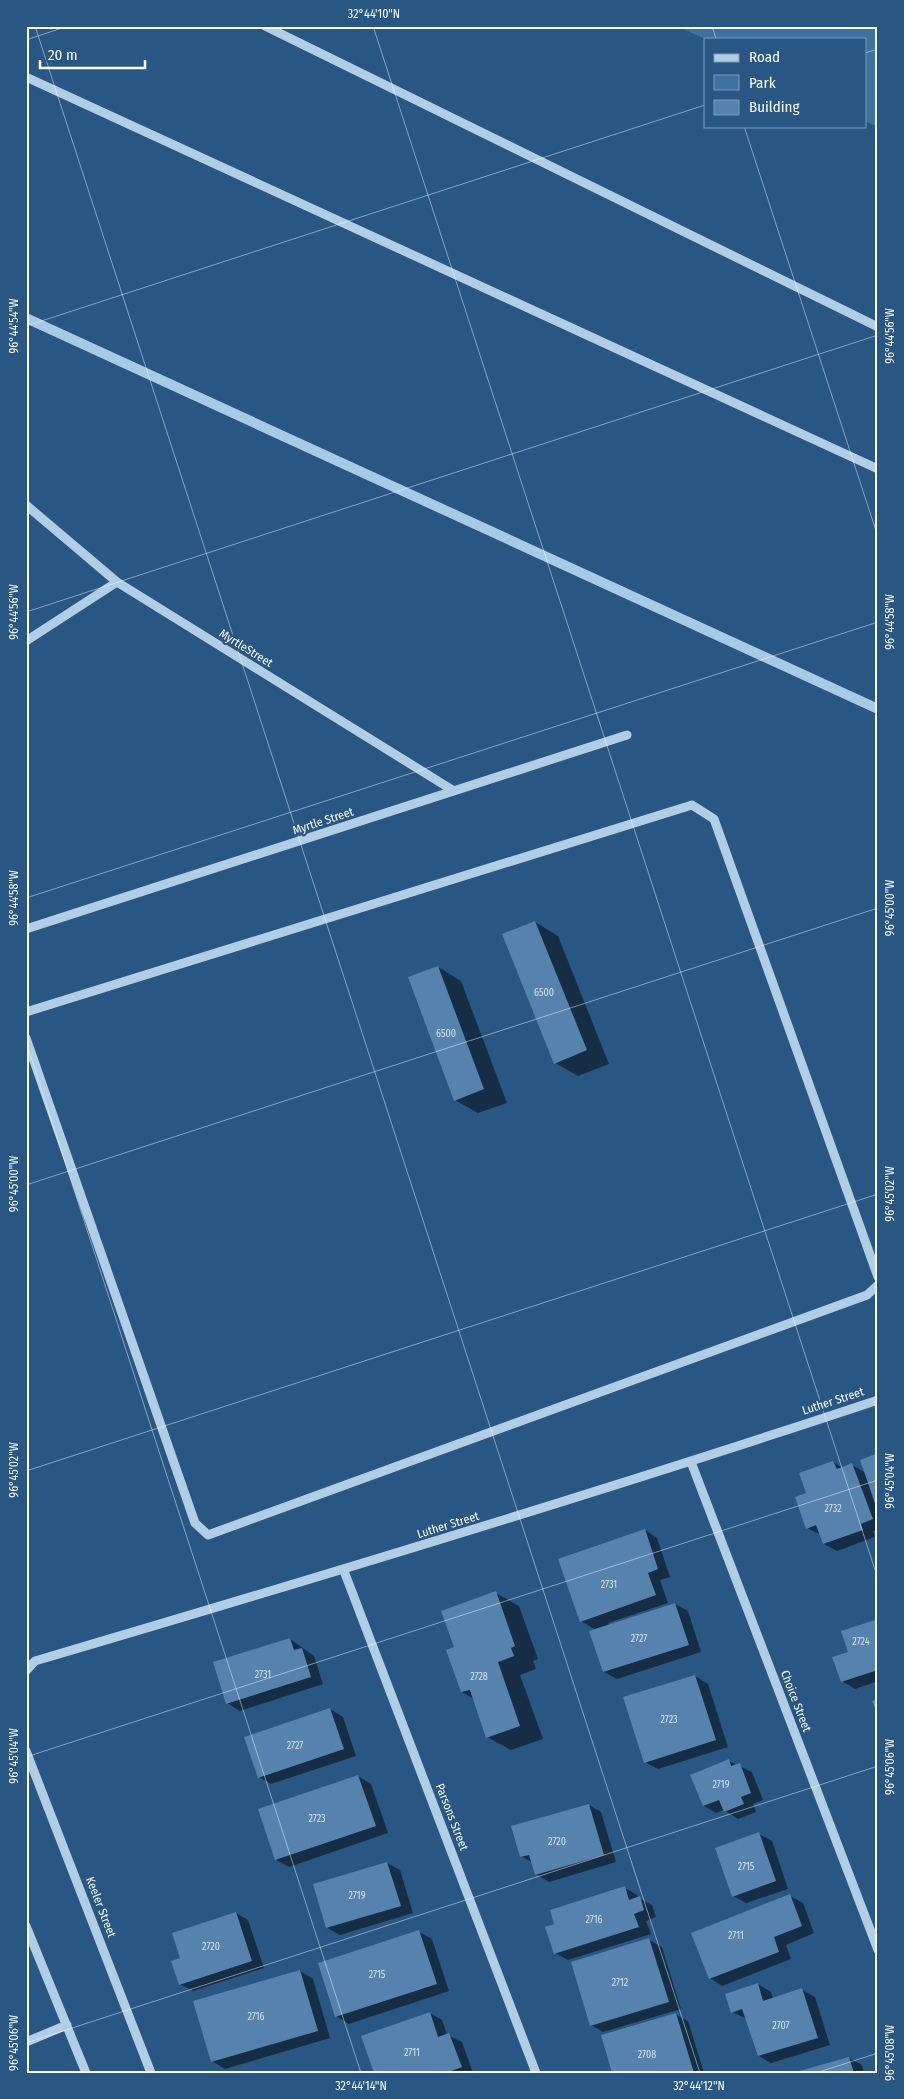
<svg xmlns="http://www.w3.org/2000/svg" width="904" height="2099" viewBox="0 0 904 2099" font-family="'Fira Sans Condensed',sans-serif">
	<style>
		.green { fill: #3d72a0 }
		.shadow { fill: #0007 }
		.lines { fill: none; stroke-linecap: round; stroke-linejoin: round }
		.stream { stroke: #a7cae7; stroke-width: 10 }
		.building { fill: #5583ad }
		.minor { stroke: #b2cee7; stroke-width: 9 }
		.ticks { fill: none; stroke: #fff; stroke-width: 1; stroke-opacity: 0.45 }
		.labels { text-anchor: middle; stroke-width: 4.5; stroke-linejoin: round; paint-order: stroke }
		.number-label { font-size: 10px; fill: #d4e0ea }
		.street-label { font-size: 12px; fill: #fff; stroke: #285784 }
		.neatline { fill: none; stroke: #fff; stroke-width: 2 }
		.ticks-label { font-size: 12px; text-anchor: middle; fill: #fff }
	</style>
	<rect width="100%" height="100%" fill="#285784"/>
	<path class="green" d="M 677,26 L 878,26 L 878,127 L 865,121 L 865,39 L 705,39 Z"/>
	<path class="shadow" d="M 535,922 L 558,936 L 609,1064 L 578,1076 L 555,1063 Z
		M 438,967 L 461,981 L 507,1103 L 478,1113 L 455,1100 Z
		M 878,1455 L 878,1529 L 873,1531 L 875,1537 L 837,1551 L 824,1544 L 821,1535 L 807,1528 L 807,1494 L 833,1462 L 843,1468 L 852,1465 L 866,1473 Z
		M 645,1530 L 657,1538 L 670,1577 L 660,1580 L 668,1603 L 608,1623 L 609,1625 L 675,1604 L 688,1611 L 701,1652 L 617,1679 L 604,1672 L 596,1630 L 581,1621 Z
		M 496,1593 L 519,1606 L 538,1659 L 533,1661 L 536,1669 L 520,1675 L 543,1739 L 511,1750 L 487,1737 L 474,1699 L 462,1692 L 456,1648 Z
		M 878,1621 L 878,1681 L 855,1689 L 842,1681 L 849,1652 Z
		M 290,1639 L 314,1656 L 323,1684 L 240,1711 L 227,1703 Z
		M 695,1676 L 708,1684 L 728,1747 L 658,1769 L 645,1762 Z
		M 330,1709 L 343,1717 L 356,1756 L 271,1784 L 259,1777 Z
		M 729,1761 L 752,1772 L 763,1800 L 753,1804 L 756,1812 L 738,1819 L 724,1810 L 716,1813 L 704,1806 Z
		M 358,1776 L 371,1784 L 388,1833 L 289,1867 L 276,1860 Z
		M 589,1805 L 601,1812 L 616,1862 L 549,1882 L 536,1874 L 533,1863 L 521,1856 Z
		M 759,1834 L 772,1841 L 788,1889 L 746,1903 L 733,1896 Z
		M 387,1863 L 400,1870 L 413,1913 L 340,1935 L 327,1928 Z
		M 625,1888 L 637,1895 L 638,1898 L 652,1905 L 656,1917 L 646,1921 L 651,1934 L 568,1960 L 555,1953 Z
		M 790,1896 L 803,1903 L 814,1933 L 786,1945 L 791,1959 L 722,1986 L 710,1978 Z
		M 236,1913 L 248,1920 L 264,1968 L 193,1991 L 180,1984 L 182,1959 Z
		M 419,1932 L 432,1939 L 449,1991 L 349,2024 L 336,2016 Z
		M 649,1940 L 662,1947 L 681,2009 L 603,2032 L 591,2025 Z
		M 300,1971 L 313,1979 L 330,2038 L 225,2069 L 212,2061 Z
		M 758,1984 L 771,1992 L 773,1999 L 802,1990 L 815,1997 L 830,2045 L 771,2063 L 759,2056 L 747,2019 L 732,2012 Z
		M 430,2013 L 442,2020 L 447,2035 L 462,2042 L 473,2073 L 375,2073 Z
		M 675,2014 L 688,2021 L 704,2073 L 614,2073 Z
		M 849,2058 L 862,2065 L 864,2073 L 799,2073 Z"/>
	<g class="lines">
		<path class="stream" d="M 26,318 L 878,709"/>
	</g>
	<path class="building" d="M 535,921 L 587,1050 L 554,1064 L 502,934 Z
		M 438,966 L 484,1089 L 454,1101 L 408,977 Z
		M 878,1453 L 878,1509 L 877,1509 L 860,1460 Z
		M 833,1461 L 837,1469 L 852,1463 L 873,1519 L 861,1524 L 863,1530 L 823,1544 L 816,1525 L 806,1529 L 795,1497 L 806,1493 L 799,1473 Z
		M 645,1529 L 658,1569 L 648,1573 L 656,1595 L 580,1622 L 558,1559 Z
		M 496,1591 L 515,1646 L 511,1648 L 514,1656 L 498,1662 L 520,1726 L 486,1738 L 470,1690 L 461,1692 L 446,1650 L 454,1647 L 441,1611 Z
		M 675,1603 L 689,1645 L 603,1672 L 589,1631 Z
		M 878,1619 L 878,1670 L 841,1682 L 832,1657 L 848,1652 L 841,1631 Z
		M 290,1638 L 294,1650 L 302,1648 L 311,1677 L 226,1704 L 213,1662 Z
		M 695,1675 L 716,1740 L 644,1763 L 623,1697 Z
		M 878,1699 L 878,1716 L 872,1701 Z
		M 330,1708 L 344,1749 L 258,1778 L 244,1737 Z
		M 729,1759 L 731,1766 L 740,1763 L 751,1793 L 741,1797 L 744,1804 L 724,1812 L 719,1800 L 703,1806 L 690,1775 Z
		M 358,1775 L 376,1826 L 275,1860 L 258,1809 Z
		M 589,1804 L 604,1855 L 535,1875 L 529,1855 L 520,1857 L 511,1826 Z
		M 759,1832 L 776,1881 L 732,1897 L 715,1848 Z
		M 387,1862 L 401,1906 L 326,1928 L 313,1884 Z
		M 625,1886 L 629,1900 L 640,1896 L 644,1910 L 634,1914 L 639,1927 L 554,1954 L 545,1927 L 554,1924 L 550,1910 Z
		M 790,1894 L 802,1926 L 774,1937 L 779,1952 L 709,1979 L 691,1933 Z
		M 236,1912 L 252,1961 L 179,1985 L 171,1961 L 180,1958 L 172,1933 Z
		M 419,1930 L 437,1984 L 335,2017 L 318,1963 Z
		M 649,1938 L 669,2002 L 590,2026 L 571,1962 Z
		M 300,1970 L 318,2031 L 211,2062 L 193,2001 Z
		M 758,1983 L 763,2001 L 802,1988 L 818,2038 L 758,2056 L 742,2009 L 731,2013 L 725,1994 Z
		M 430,2012 L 438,2037 L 449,2033 L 462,2067 L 446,2073 L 374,2073 L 361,2036 Z
		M 676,2013 L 694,2073 L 612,2073 L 601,2035 Z
		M 849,2057 L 854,2073 L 796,2073 L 796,2072 Z"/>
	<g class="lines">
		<path class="minor" d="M 265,26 L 878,327
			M 26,77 L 878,469
			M 26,505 L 117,582 L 454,791
			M 26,641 L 117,582
			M 26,929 L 627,735
			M 26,1012 L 692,805 L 714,819 L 878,1277
			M 26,1038 L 195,1523 L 208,1535 L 867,1295 L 878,1285
			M 691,1462 L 878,1950
			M 344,1571 L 536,2073
			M 26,1671 L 35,1661 C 317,1578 599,1493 878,1400
			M 26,1751 L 151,2073
			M 26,1926 L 86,2073
			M 26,2042 L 67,2025"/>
	</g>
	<path class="ticks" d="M 35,26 L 700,2073M 373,26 L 878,1579M 712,26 L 716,39M 26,40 L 68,26M 865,53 L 878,49M 744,126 L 878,537M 26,326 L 705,105M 26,612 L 878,335M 26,898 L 878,622M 26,1042 L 361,2073M 26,1185 L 878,908M 26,1471 L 878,1194M 26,1757 L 878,1480M 26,2043 L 878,1766M 816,2073 L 878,2053"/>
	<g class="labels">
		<g class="number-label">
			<text x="544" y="996">6500</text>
			<text x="446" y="1037">6500</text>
			<text x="833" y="1512">2732</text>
			<text x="609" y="1588">2731</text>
			<text x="639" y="1642">2727</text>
			<text x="861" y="1645">2724</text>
			<text x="263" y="1678">2731</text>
			<text x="479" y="1680">2728</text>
			<text x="669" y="1723">2723</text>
			<text x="295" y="1749">2727</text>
			<text x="721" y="1788">2719</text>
			<text x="317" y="1822">2723</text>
			<text x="557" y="1845">2720</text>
			<text x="746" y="1870">2715</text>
			<text x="357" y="1899">2719</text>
			<text x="594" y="1923">2716</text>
			<text x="736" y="1939">2711</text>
			<text x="211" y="1950">2720</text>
			<text x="377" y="1978">2715</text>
			<text x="620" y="1986">2712</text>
			<text x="256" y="2020">2716</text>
			<text x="781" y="2029">2707</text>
			<text x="412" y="2056">2711</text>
			<text x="647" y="2058">2708</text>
		</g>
		<g class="street-label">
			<text transform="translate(246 648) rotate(32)" y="4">MyrtleStreet</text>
			<text transform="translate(323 821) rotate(-18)" y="4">Myrtle Street</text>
			<text transform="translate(833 1401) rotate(-18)" y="4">Luther Street</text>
			<text transform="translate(448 1525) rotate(-17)" y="4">Luther Street</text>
			<text transform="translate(796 1701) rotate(69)" y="4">Choice Street</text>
			<text transform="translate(452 1817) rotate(69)" y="4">Parsons Street</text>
			<text transform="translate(101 1907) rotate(69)" y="4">Keeler Street</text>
		</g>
	</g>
	<rect width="904" height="2099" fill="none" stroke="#285784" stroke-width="55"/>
	<rect x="704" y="38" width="162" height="90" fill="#285784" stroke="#7e9ab5"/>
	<rect x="714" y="54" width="25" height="8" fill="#b2cee7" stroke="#7e9ab5"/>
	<text x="749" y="62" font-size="15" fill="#ffffff">Road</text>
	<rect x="714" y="75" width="25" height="15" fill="#3d72a0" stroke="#7e9ab5"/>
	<text x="749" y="88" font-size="15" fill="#ffffff">Park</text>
	<rect x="714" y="100" width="25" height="15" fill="#5583ad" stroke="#7e9ab5"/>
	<text x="749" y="112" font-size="15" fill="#ffffff">Building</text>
	<path d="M40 60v8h105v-8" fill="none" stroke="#ffffff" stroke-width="2.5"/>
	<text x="48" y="60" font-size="15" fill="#ffffff" stroke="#285784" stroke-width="4" paint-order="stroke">20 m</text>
	<rect x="28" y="28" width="848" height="2044" class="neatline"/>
	<g class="ticks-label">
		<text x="374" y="18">32°44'10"N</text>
		<text transform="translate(14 326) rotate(-90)" y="4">96°44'54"W</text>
		<text transform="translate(890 336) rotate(-90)" y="4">96°44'56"W</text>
		<text transform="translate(14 612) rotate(-90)" y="4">96°44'56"W</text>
		<text transform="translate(890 622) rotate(-90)" y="4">96°44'58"W</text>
		<text transform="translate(14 898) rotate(-90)" y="4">96°44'58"W</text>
		<text transform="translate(890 908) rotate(-90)" y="4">96°45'00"W</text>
		<text transform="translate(14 1184) rotate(-90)" y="4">96°45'00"W</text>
		<text transform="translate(890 1194) rotate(-90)" y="4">96°45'02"W</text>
		<text transform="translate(14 1470) rotate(-90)" y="4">96°45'02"W</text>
		<text transform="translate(890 1481) rotate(-90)" y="4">96°45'04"W</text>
		<text transform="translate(14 1756) rotate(-90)" y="4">96°45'04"W</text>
		<text transform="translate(890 1767) rotate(-90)" y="4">96°45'06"W</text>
		<text transform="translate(14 2043) rotate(-90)" y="4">96°45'06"W</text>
		<text transform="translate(890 2053) rotate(-90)" y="4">96°45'08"W</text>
		<text x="361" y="2090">32°44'14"N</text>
		<text x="699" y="2090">32°44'12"N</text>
	</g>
</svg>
